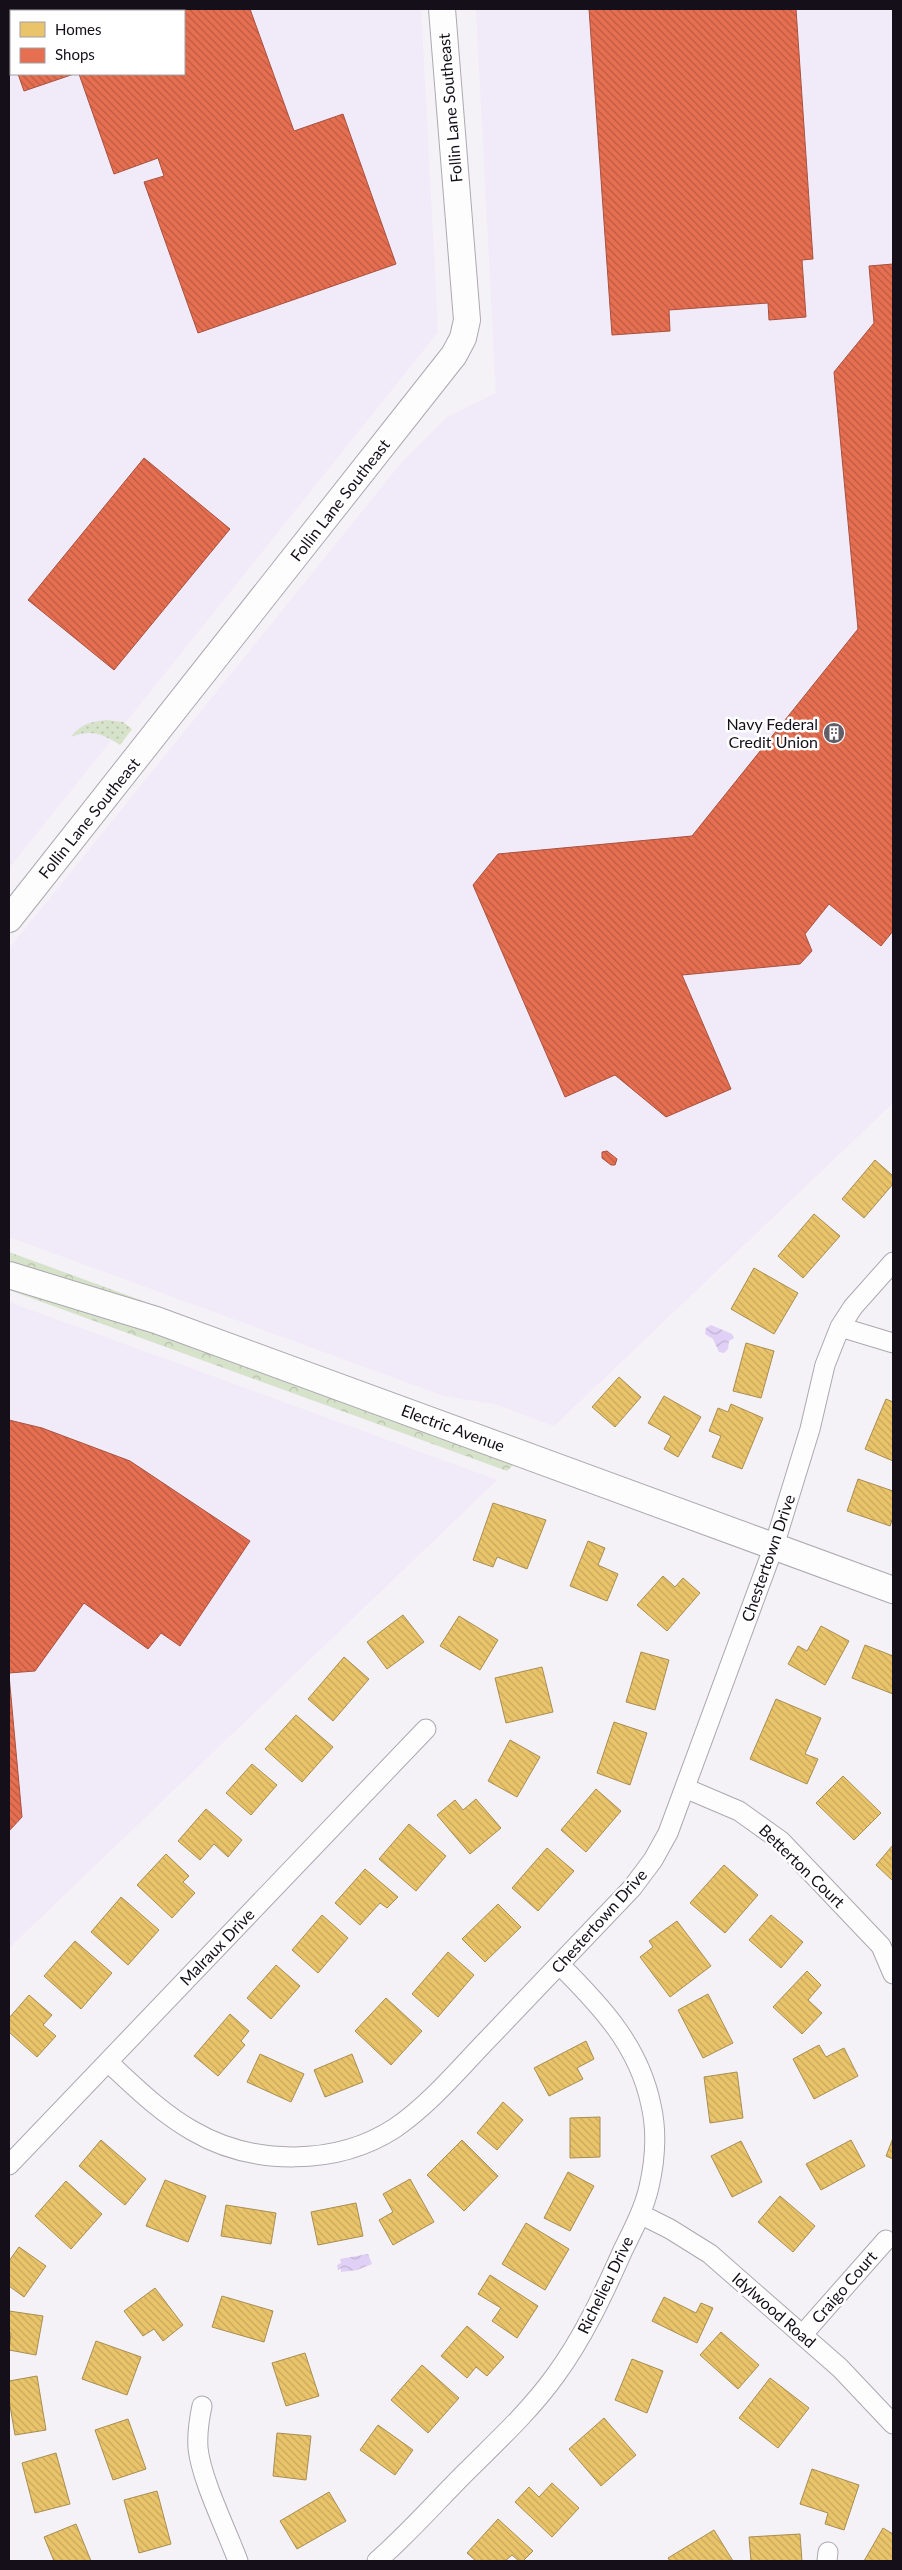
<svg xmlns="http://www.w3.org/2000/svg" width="902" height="2570" viewBox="0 0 902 2570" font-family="Lato,sans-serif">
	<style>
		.built { fill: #f1eaf9; fill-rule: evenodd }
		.grass { fill: url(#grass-dots) }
		.forest { fill: url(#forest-crowns) }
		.water { fill: url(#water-waves) }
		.homes { fill: url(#homes-back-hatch); stroke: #a98e52 }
		.shops { fill: url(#shops-back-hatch); stroke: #a85240 }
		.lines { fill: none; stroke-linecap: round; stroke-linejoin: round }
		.street-casing { stroke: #aca8b1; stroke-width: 21 }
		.secondary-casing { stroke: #aca8b1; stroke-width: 28 }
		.street { stroke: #fdfdfe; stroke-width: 19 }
		.secondary { stroke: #fdfdfe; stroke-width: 26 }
		.labels { text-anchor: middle; stroke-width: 5; stroke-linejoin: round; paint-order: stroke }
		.street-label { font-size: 16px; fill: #140f19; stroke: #fff }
		.poi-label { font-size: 16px; fill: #140f19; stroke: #fff; text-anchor: end }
	</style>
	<defs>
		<pattern id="grass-dots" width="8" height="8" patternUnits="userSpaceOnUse" patternTransform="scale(1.25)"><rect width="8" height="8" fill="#d6e2c9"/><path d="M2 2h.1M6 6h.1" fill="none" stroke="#b7c1ac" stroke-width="1.8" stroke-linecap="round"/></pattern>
		<pattern id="forest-crowns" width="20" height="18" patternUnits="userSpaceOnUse" patternTransform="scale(1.25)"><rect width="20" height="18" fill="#d6e2c9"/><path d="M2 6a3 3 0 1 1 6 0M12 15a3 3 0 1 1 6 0" fill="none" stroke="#b7c1ac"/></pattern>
		<pattern id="water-waves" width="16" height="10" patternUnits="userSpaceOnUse" patternTransform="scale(1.25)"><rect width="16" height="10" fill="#e1d0f5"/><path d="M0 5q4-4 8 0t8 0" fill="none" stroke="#c0b1d1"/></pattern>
		<pattern id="homes-back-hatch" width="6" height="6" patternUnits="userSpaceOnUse" patternTransform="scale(1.25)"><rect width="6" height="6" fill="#e9c46a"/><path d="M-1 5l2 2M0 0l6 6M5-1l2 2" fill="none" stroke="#c7a75b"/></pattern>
		<pattern id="shops-back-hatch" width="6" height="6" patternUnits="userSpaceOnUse" patternTransform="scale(1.25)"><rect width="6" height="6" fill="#e76f51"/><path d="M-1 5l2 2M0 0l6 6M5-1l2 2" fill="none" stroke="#ba5a42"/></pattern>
	</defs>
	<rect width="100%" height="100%" fill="#f4f1f7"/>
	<path class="built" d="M 9,9 L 421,9 L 438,332 L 9,868 ZM 11,11 L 184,11 L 184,74 L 11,74 Z
		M 476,9 L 893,9 L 893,1103 L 554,1426 L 495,1404 L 444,1396 L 9,1237 L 9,949 L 402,462 L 447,417 L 496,393 Z
		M 9,1302 L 497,1480 L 9,1948 Z"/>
	<path class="grass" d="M 106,720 L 123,722 L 132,729 L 120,745 C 103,734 90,729 71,737 C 81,724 90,722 106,720 Z"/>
	<path class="forest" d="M 9,1252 L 535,1444 L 507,1471 L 9,1290 Z"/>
	<path class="water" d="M 711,1325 L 732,1334 L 734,1338 L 729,1341 L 728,1349 L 724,1353 L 719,1352 L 713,1339 L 705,1334 L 706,1328 Z
		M 368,2254 L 372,2264 L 357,2270 L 341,2272 L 341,2268 L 338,2270 L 337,2265 L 341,2263 L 340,2259 Z"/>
	<path class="homes" d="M 875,1160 L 893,1176 L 893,1184 L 864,1218 L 842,1199 Z
		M 814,1214 L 840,1236 L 803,1278 L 778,1256 Z
		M 754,1268 L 798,1293 L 774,1334 L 731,1309 Z
		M 746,1343 L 774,1351 L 761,1398 L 733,1391 Z
		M 619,1377 L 641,1397 L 615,1427 L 592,1407 Z
		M 664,1396 L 701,1417 L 678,1457 L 664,1449 L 671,1436 L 648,1423 Z
		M 886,1399 L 893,1402 L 893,1461 L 865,1449 Z
		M 731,1404 L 763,1418 L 742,1469 L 712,1457 L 721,1436 L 709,1431 L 718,1408 L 728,1412 Z
		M 858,1479 L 893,1491 L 893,1517 L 890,1526 L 847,1511 Z
		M 493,1503 L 546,1520 L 527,1569 L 497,1557 L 493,1567 L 473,1560 Z
		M 588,1541 L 605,1548 L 598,1565 L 618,1574 L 607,1601 L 570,1586 Z
		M 663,1576 L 675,1587 L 683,1578 L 700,1593 L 667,1631 L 637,1605 Z
		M 403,1615 L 424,1642 L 387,1669 L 367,1642 Z
		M 459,1616 L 498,1640 L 480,1670 L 440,1646 Z
		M 821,1626 L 849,1641 L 825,1685 L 788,1664 L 798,1646 L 807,1651 Z
		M 865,1645 L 893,1656 L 893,1694 L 852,1678 Z
		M 641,1652 L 669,1660 L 655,1710 L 626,1702 Z
		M 344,1657 L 369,1679 L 333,1721 L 308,1699 Z
		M 542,1667 L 553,1712 L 506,1723 L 495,1678 Z
		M 776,1699 L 821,1718 L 805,1754 L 818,1759 L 807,1784 L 750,1759 Z
		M 296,1715 L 333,1747 L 302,1782 L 265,1749 Z
		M 614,1722 L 647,1733 L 630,1785 L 597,1773 Z
		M 510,1740 L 540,1757 L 517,1797 L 488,1781 Z
		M 252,1764 L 277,1785 L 251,1815 L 226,1793 Z
		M 843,1776 L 881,1813 L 854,1840 L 816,1803 Z
		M 596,1789 L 621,1811 L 586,1852 L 561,1830 Z
		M 476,1799 L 501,1828 L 470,1854 L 437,1815 L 455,1800 L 463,1810 Z
		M 206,1809 L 242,1840 L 228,1857 L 214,1844 L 200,1860 L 178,1841 Z
		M 409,1824 L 446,1856 L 416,1891 L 379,1859 Z
		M 893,1845 L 893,1881 L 876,1865 Z
		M 547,1848 L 574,1871 L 538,1911 L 512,1888 Z
		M 166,1854 L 189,1876 L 183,1882 L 195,1893 L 172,1918 L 137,1885 Z
		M 724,1865 L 758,1895 L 725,1933 L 690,1903 Z
		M 365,1869 L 398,1897 L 387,1908 L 380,1903 L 360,1925 L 335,1903 Z
		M 121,1897 L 159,1930 L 128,1965 L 91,1932 Z
		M 498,1904 L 521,1927 L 485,1962 L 462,1939 Z
		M 322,1915 L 348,1938 L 318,1973 L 292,1950 Z
		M 771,1915 L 803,1942 L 781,1968 L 749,1940 Z
		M 677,1921 L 711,1966 L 670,1997 L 640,1957 L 653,1947 L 649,1941 Z
		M 75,1941 L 112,1973 L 81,2009 L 44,1976 Z
		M 448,1952 L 474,1975 L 438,2017 L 412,1994 Z
		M 276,1965 L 300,1986 L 271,2019 L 247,1998 Z
		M 807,1971 L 821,1985 L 808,2000 L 822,2013 L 802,2034 L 773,2007 Z
		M 708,1994 L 733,2043 L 703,2058 L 678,2010 Z
		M 29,1995 L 52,2015 L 43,2025 L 56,2036 L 37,2057 L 9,2032 L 9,2018 Z
		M 386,1998 L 422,2031 L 391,2065 L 355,2031 Z
		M 230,2014 L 249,2031 L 241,2041 L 245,2045 L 218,2076 L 194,2056 Z
		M 586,2041 L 594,2059 L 577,2068 L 583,2079 L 549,2096 L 534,2068 Z
		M 819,2045 L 826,2057 L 844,2048 L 858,2076 L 814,2099 L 793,2059 Z
		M 260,2054 L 304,2074 L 291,2102 L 247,2082 Z
		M 352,2054 L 363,2082 L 325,2097 L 314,2070 Z
		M 737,2072 L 743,2118 L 710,2123 L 704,2077 Z
		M 503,2102 L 523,2120 L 497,2150 L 477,2133 Z
		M 600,2117 L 600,2157 L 570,2158 L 570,2118 Z
		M 893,2138 L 893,2159 L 886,2156 Z
		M 101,2140 L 146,2179 L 125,2205 L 79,2166 Z
		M 462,2140 L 498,2176 L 464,2211 L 427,2175 Z
		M 851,2140 L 865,2166 L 821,2190 L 806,2164 Z
		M 741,2141 L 762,2182 L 732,2197 L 711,2156 Z
		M 568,2172 L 594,2186 L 570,2231 L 544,2218 Z
		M 410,2179 L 434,2222 L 393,2245 L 379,2220 L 393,2212 L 383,2194 Z
		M 165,2180 L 206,2196 L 188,2242 L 146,2226 Z
		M 66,2181 L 102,2214 L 71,2249 L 35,2216 Z
		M 780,2196 L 815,2226 L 793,2252 L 758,2222 Z
		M 356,2203 L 363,2236 L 318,2245 L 311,2212 Z
		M 226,2205 L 276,2213 L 271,2244 L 221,2236 Z
		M 526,2223 L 569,2249 L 545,2290 L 502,2264 Z
		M 19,2247 L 46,2266 L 24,2297 L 9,2286 L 9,2261 Z
		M 490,2275 L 538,2306 L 517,2338 L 492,2321 L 501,2308 L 478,2294 Z
		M 155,2288 L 183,2325 L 163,2341 L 154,2329 L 143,2336 L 124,2311 Z
		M 222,2296 L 273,2311 L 264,2342 L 212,2327 Z
		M 664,2297 L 696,2313 L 701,2303 L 713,2308 L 697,2343 L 652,2321 Z
		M 9,2311 L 43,2316 L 36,2355 L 9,2350 L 11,2333 L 9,2333 Z
		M 467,2326 L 504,2357 L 487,2376 L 476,2367 L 467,2378 L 441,2356 Z
		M 721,2332 L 759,2365 L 738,2389 L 700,2355 Z
		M 96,2341 L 141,2357 L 127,2395 L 82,2379 Z
		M 305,2353 L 319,2396 L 286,2406 L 272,2363 Z
		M 632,2359 L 663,2371 L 647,2413 L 615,2400 Z
		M 422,2365 L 459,2398 L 428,2433 L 391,2400 Z
		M 37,2376 L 46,2430 L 15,2435 L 9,2400 L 9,2381 Z
		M 770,2378 L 809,2408 L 778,2448 L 739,2418 Z
		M 604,2418 L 636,2455 L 601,2486 L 569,2449 Z
		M 128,2419 L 146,2469 L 113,2480 L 95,2430 Z
		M 378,2425 L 413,2450 L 395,2475 L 360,2450 Z
		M 277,2433 L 311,2436 L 306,2480 L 273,2476 Z
		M 56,2453 L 70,2504 L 35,2513 L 22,2463 Z
		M 812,2469 L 859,2485 L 844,2530 L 825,2524 L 828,2513 L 800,2504 Z
		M 552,2483 L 579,2508 L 552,2537 L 515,2502 L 529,2487 L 539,2497 Z
		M 157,2491 L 171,2544 L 139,2553 L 124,2500 Z
		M 329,2492 L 346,2521 L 297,2549 L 280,2521 Z
		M 498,2519 L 533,2551 L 523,2561 L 519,2561 L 512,2555 L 505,2561 L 476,2561 L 467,2553 Z
		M 76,2524 L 91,2561 L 54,2561 L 44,2537 Z
		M 883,2528 L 893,2534 L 893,2561 L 864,2561 Z
		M 714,2530 L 733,2561 L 670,2561 L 668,2558 Z
		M 800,2534 L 802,2561 L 751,2561 L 749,2537 Z"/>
	<path class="shops" d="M 131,9 L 163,9 L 164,11 L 124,11 Z
		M 183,9 L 250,9 L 294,131 L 343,114 L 396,264 L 198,333 L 144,182 L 164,176 L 158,158 L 114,174 L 79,74 L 184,74 L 184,11 L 175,11 Z
		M 589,9 L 796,9 L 813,259 L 802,260 L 806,317 L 769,320 L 768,303 L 669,310 L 670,331 L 612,335 Z
		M 18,74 L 74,74 L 24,91 Z
		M 893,264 L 893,931 L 881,946 L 829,904 L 805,934 L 812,951 L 800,964 L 682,975 L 731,1089 L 666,1117 L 615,1075 L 565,1097 L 473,885 L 498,854 L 692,836 L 858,629 L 834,372 L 874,323 L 869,266 Z
		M 144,458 L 230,529 L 114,670 L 28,600 Z
		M 607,1151 L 617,1159 L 615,1165 L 611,1165 L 602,1158 L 602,1152 Z
		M 9,1420 L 42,1428 L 130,1461 L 250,1541 L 180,1646 L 161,1633 L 148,1649 L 84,1603 L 35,1671 L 9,1673 Z
		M 9,1675 L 22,1817 L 9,1831 Z"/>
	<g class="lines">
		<g class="street-casing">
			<path id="street" d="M 840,1327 L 893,1343
				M 685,1788 L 739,1811 L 781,1841 L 881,1946 L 893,1974
				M 108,2062 C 135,2087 161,2113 193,2131 C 253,2166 337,2166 395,2128 C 430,2104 459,2069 488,2039 C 536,1989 584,1939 632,1888 L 653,1860 L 668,1833 L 774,1546 L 810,1429 L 825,1365 L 840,1327 L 853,1307 L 893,1262
				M 9,2165 L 426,1729
				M 640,2214 L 670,2229 L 710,2254 L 840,2368 L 893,2424
				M 803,2334 L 886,2240
				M 202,2406 C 199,2420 197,2433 198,2448 C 201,2479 227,2531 238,2561
				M 377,2561 C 408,2534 436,2502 465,2473 C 496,2442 529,2412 555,2376 C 583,2338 604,2293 623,2250 C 633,2230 644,2209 649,2187 C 655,2161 657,2131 651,2105 C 639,2046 601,2006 560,1965
				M 827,2561 L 828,2552"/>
		</g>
		<g class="secondary-casing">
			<path id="secondary" d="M 9,919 L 454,355 L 463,338 L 467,320 L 442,9
				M 9,1275 L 156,1320 L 893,1590"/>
		</g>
		<use href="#street" class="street"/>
		<use href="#secondary" class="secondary"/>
	</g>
	<defs>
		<g id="building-disc" transform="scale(1.125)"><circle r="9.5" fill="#625e67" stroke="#fff"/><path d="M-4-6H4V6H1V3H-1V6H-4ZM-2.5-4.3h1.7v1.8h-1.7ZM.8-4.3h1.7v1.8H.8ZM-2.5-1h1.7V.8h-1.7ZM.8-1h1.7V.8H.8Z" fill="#fff"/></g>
	</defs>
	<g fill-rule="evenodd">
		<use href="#building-disc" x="834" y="733"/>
	</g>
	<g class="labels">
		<g class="street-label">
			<text transform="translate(450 108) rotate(-95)" y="6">Follin Lane Southeast</text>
			<text transform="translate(340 500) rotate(-52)" y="6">Follin Lane Southeast</text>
			<text transform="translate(89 818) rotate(-51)" y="6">Follin Lane Southeast</text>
			<text transform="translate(453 1428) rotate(20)" y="6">Electric Avenue</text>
			<text transform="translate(768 1558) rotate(-71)" y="6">Chestertown Drive</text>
			<text transform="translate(802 1866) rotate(44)" y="6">Betterton Court</text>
			<text transform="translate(599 1921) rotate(-48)" y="6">Chestertown Drive</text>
			<text transform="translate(217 1947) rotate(-46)" y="6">Malraux Drive</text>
			<text transform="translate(605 2285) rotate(-64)" y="6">Richelieu Drive</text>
			<text transform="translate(844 2287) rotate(-49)" y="6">Craigo Court</text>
			<text transform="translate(774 2310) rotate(41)" y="6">Idylwood Road</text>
		</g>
		<g class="poi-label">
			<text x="818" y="730">Navy Federal<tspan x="818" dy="18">Credit Union</tspan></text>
		</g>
	</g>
	<rect width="902" height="2570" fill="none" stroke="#140f19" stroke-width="20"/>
	<rect x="10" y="10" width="175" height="65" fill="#ffffff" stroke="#a19fa3"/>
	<rect x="20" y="22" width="25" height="15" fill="#e9c46a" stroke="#a19fa3"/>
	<text x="55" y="35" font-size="15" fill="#140f19">Homes</text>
	<rect x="20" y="48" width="25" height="15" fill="#e76f51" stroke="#a19fa3"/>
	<text x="55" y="60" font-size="15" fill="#140f19">Shops</text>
</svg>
